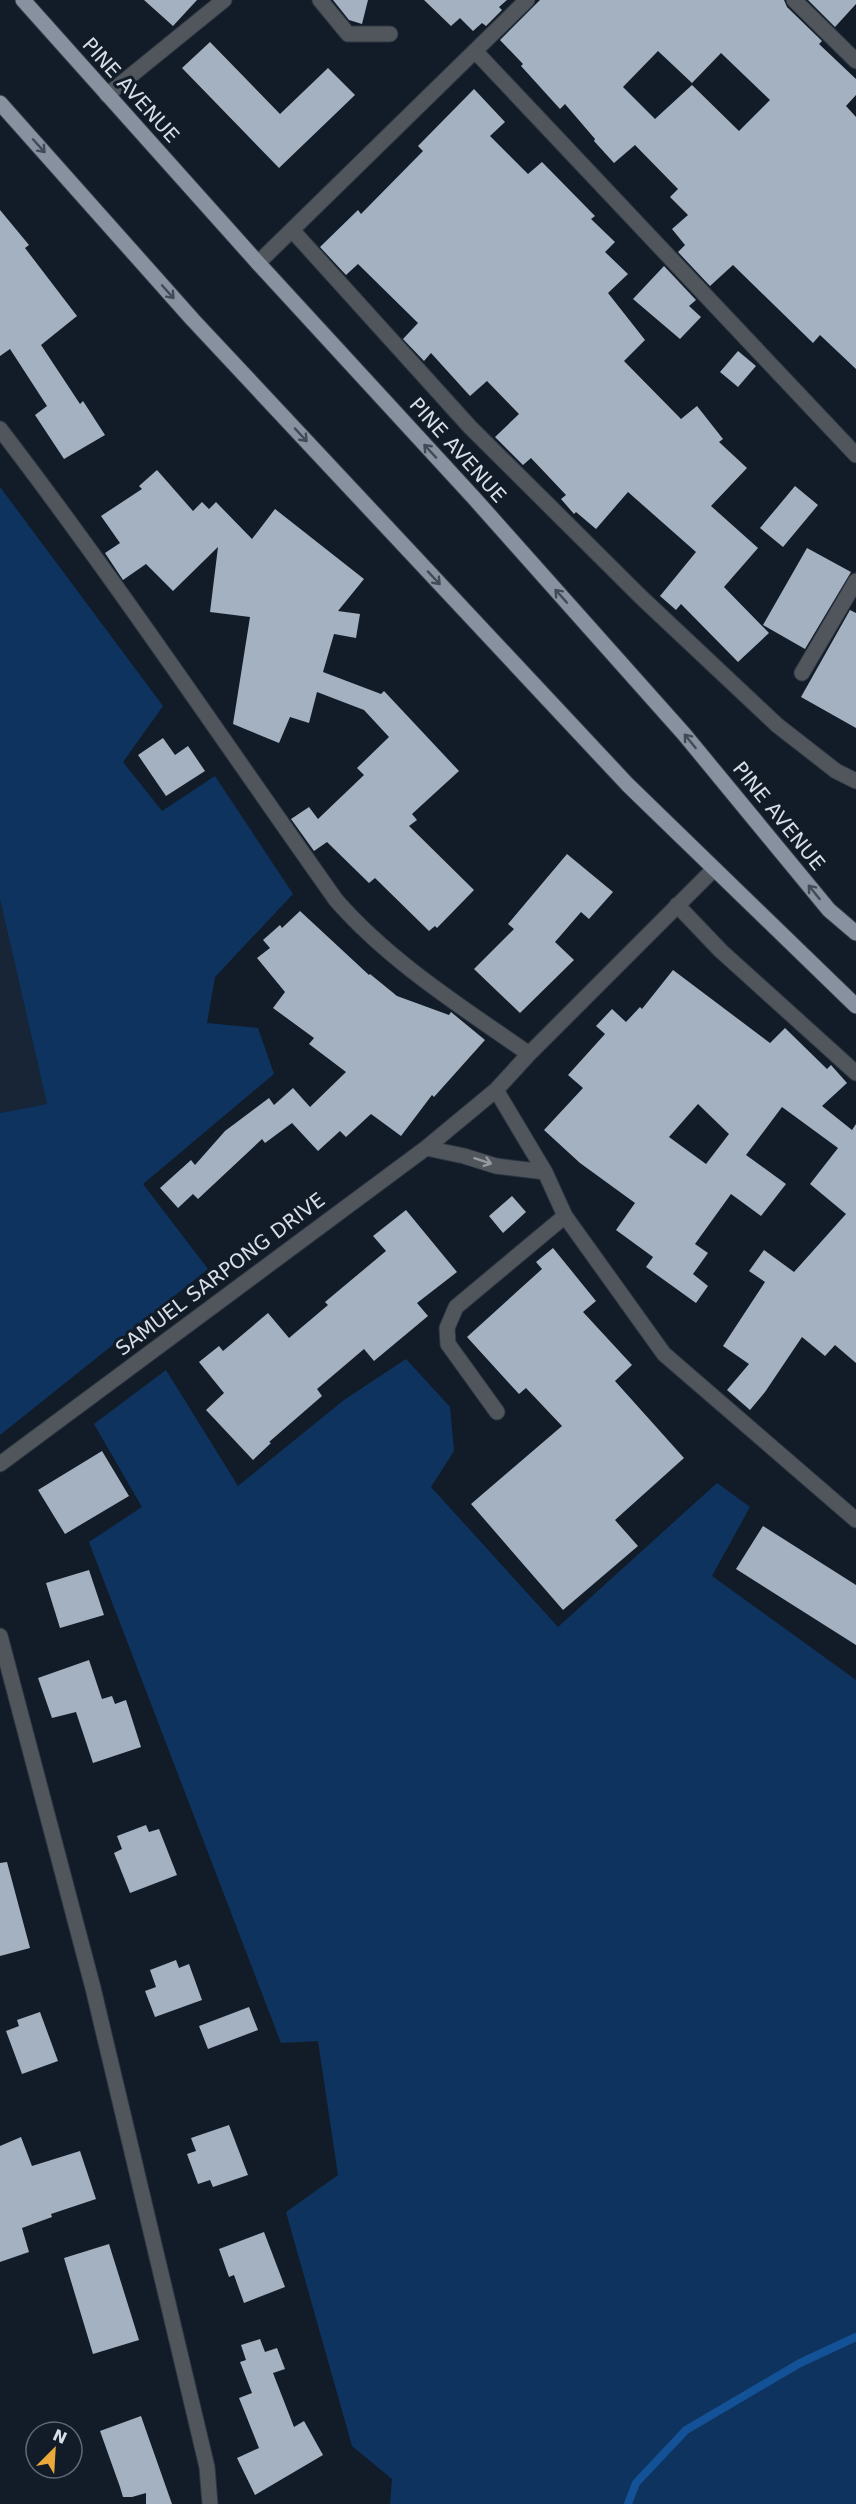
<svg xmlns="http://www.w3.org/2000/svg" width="856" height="2504" viewBox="0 0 856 2504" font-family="'DejaVu Sans',sans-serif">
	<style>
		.built { fill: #182536 }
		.green { fill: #0f335f }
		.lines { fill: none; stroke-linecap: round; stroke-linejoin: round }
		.stream { stroke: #145298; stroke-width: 8 }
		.building { fill: #a4b1c1; fill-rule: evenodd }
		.minor-casing { stroke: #2e3743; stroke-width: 17 }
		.major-casing { stroke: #2e3743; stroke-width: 17 }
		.minor { stroke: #51565c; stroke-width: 15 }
		.major { stroke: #87919f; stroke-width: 15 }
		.oneway { stroke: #414b58 }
		.oneway2 { stroke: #949aa2 }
		.labels { text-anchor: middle; stroke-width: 6; stroke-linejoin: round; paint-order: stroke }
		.street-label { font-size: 20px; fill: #d7dee7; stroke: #121c28 }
	</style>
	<rect width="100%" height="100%" fill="#121c28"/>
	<path class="built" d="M 0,899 L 47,1104 L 0,1113 Z"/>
	<path class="green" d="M 0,487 L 163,706 L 123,762 L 162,811 L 215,776 L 293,894 L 215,977 L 207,1023 L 258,1028 L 274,1074 L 143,1184 L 208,1269 L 0,1435 L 0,1113 L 47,1104 L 0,899 Z
		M 406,1359 L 450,1407 L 454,1451 L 431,1487 L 558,1627 L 717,1483 L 750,1507 L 712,1576 L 856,1680 L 856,2504 L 390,2504 L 392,2479 L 352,2446 L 286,2212 L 338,2175 L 318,2041 L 281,2043 L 89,1542 L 142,1507 L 94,1424 L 166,1370 L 238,1486 L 344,1400 Z"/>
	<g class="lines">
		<path class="stream" d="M 628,2504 L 636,2483 L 686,2430 L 800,2363 L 856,2337"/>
	</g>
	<path class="building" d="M 144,0 L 197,0 L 173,26 Z
		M 333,0 L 368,0 L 362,24 L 349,20 Z
		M 424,0 L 507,0 L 499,7 L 502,10 L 486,26 L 482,23 L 473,31 L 460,18 L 451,26 Z
		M 540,0 L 784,0 L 787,7 L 822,41 L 819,44 L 856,79 L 856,95 L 846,106 L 856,117 L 856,369 L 820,335 L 813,343 L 733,265 L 710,286 L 678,252 L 685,245 L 672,229 L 688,215 L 670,197 L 678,189 L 635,145 L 614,163 L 594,141 L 595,139 L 565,104 L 560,109 L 521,66 L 523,64 L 500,40 ZM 658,51 L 692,83 L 721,53 L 770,100 L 739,131 L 692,85 L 655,119 L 623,87 Z
		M 808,0 L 856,0 L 856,4 L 835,27 Z
		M 210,42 L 280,114 L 328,68 L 355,95 L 279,168 L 182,68 Z
		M 474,89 L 505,122 L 490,136 L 528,174 L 542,162 L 595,216 L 591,219 L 615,242 L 605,252 L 628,274 L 608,293 L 645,340 L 624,361 L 681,419 L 697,406 L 723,439 L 719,442 L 747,468 L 711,506 L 758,548 L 724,587 L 769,633 L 738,662 L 681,604 L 676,610 L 660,596 L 696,552 L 628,492 L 596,529 L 576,512 L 574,514 L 561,499 L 566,495 L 531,458 L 523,465 L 495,437 L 519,414 L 487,381 L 470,396 L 431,353 L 424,361 L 403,339 L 418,323 L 358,264 L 346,275 L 320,247 L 358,210 L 361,214 L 423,151 L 418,146 Z
		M 0,210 L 29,245 L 25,248 L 77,316 L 41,345 L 80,404 L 83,401 L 105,435 L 64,459 L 35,415 L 47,406 L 10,349 L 0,356 Z
		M 664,266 L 696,300 L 689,306 L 701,317 L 680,339 L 633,299 Z
		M 738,351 L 756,366 L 738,387 L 720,372 Z
		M 157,470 L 193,511 L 202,502 L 209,509 L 216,502 L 252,539 L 275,509 L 364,579 L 338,611 L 360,614 L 356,638 L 334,634 L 323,672 L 381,694 L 384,691 L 459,771 L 412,814 L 417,820 L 409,826 L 474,890 L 437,928 L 435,926 L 429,931 L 375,878 L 369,883 L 327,842 L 314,851 L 291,819 L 309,807 L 318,819 L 364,775 L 357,768 L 389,737 L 364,710 L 317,692 L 309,723 L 290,717 L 279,743 L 233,724 L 250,617 L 210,612 L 218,547 L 173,591 L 146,564 L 123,580 L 105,553 L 120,543 L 101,516 L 142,489 L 139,486 Z
		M 795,486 L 818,505 L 783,547 L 760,528 Z
		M 807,548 L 851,572 L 805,649 L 763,625 Z
		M 850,610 L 856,613 L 856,728 L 801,697 Z
		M 163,738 L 175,755 L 188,746 L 205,771 L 166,796 L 138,755 Z
		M 567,854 L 613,892 L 589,919 L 581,912 L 555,942 L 574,960 L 520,1013 L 474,969 L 514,929 L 508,924 Z
		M 300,911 L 369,975 L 370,974 L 397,996 L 449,1015 L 451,1012 L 485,1040 L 434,1097 L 432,1095 L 401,1136 L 371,1114 L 346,1137 L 340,1131 L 318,1151 L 292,1123 L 265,1143 L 262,1139 L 198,1199 L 193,1194 L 178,1208 L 160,1188 L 191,1160 L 195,1165 L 225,1131 L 269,1098 L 274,1105 L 293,1088 L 310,1107 L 346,1072 L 309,1044 L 314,1038 L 273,1008 L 285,992 L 257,958 L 270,948 L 263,940 L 280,925 L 282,928 Z
		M 673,970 L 770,1043 L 785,1028 L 827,1069 L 831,1065 L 847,1083 L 822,1106 L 852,1130 L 856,1124 L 856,1363 L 835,1345 L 825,1356 L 802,1337 L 765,1392 L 750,1410 L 727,1390 L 749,1364 L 723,1346 L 765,1282 L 749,1271 L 764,1250 L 794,1272 L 846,1214 L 810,1184 L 838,1148 L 782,1107 L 746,1155 L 786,1184 L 761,1216 L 731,1194 L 695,1244 L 708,1253 L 693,1274 L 708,1286 L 696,1303 L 646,1267 L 653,1257 L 616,1230 L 635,1203 L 580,1163 L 544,1130 L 583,1088 L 568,1075 L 605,1034 L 596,1026 L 612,1009 L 626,1022 L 640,1007 L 642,1009 ZM 698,1104 L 729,1134 L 706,1164 L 669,1137 Z
		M 512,1196 L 526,1212 L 503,1233 L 489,1216 Z
		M 406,1210 L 457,1272 L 417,1303 L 428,1316 L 374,1361 L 364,1349 L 317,1389 L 322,1396 L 269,1442 L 271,1443 L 253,1460 L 206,1410 L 224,1393 L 199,1362 L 219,1346 L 223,1351 L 268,1313 L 289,1338 L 328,1305 L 325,1302 L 386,1251 L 373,1236 Z
		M 553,1248 L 596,1301 L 583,1312 L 632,1365 L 615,1381 L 684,1458 L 615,1520 L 638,1546 L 563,1610 L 471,1504 L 562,1426 L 526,1388 L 519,1394 L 467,1337 L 542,1269 L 536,1262 Z
		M 102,1451 L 129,1496 L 65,1534 L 38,1490 Z
		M 763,1526 L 856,1585 L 856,1645 L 736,1569 Z
		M 89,1570 L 104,1615 L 60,1628 L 46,1583 Z
		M 89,1660 L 102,1699 L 112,1696 L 115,1704 L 126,1700 L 141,1747 L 93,1763 L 76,1712 L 52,1718 L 38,1678 Z
		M 146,1825 L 149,1832 L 159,1829 L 177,1875 L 130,1893 L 114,1853 L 122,1849 L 117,1836 Z
		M 7,1862 L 30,1948 L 0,1956 L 0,1863 Z
		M 176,1960 L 179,1968 L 189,1964 L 202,2000 L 155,2017 L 145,1991 L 156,1987 L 150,1970 Z
		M 249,2007 L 258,2030 L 208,2049 L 199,2026 Z
		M 40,2012 L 58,2061 L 22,2074 L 6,2031 L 19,2026 L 17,2020 Z
		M 229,2125 L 248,2175 L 213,2187 L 210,2180 L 198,2184 L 187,2154 L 196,2151 L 191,2138 Z
		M 21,2137 L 32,2166 L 80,2151 L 96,2199 L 51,2214 L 52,2217 L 22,2228 L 29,2252 L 0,2262 L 0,2146 Z
		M 264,2232 L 285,2287 L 244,2303 L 234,2275 L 229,2277 L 219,2249 Z
		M 109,2244 L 139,2340 L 93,2354 L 64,2258 Z
		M 260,2339 L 265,2352 L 277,2348 L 285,2369 L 273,2373 L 294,2427 L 304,2421 L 323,2455 L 255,2495 L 237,2458 L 259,2448 L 239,2398 L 252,2393 L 240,2362 L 246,2360 L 241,2345 Z
		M 141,2416 L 148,2436 L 172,2504 L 146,2504 L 146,2493 L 132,2497 L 123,2497 L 120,2487 L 100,2431 Z"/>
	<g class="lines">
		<g class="minor-casing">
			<path id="minor" d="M 320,0 L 348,34 L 390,34
				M 794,0 L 856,61
				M 475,51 L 856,455
				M 107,95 L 224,0
				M 292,230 L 470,427 L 642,598 L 777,725 L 836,771 L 856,781
				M 258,263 L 527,0
				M 0,429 C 117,582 224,742 336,900 C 390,962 462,1007 529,1054
				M 802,673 L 856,581
				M 677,905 L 721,951 L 856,1073
				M 496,1090 L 545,1172 L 565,1216 L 664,1354 L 856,1520
				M 426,1148 L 464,1156 L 496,1166 L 545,1172
				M 497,1412 L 448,1344 L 447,1328 L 456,1307 L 565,1216
				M 0,1464 L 426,1148 L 496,1090 L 529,1054 L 714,869
				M 0,1636 L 93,1988 L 207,2467 L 210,2504"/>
		</g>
		<g class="major-casing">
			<path id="major" d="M 23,0 L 258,263 L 474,498 L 684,734 L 829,910 L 856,933
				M 0,103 L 193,320 L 628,785 L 856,1006"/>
		</g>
		<use href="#minor" class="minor"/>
		<use href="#major" class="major"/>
	</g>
	<defs><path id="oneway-shaft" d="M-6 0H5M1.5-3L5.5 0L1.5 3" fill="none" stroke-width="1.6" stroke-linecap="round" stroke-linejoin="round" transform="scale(1.5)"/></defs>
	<g class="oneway">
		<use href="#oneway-shaft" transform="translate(39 146) rotate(48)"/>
		<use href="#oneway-shaft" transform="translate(168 292) rotate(48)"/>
		<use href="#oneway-shaft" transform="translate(301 435) rotate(47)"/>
		<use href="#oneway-shaft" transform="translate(430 451) rotate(-133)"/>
		<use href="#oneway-shaft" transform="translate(434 578) rotate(47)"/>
		<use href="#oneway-shaft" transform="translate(561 596) rotate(-132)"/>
		<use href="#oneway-shaft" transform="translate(690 741) rotate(-129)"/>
		<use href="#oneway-shaft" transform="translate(814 892) rotate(-129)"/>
	</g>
	<use class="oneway2" href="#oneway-shaft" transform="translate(483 1161) rotate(18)"/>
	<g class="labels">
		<g class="street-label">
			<text transform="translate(131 90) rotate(48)" y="7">PINE AVENUE</text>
			<text transform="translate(458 450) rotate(48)" y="7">PINE AVENUE</text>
			<text transform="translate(779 816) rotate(51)" y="7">PINE AVENUE</text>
			<text transform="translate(220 1274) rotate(-37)" y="7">SAMUEL SARPONG DRIVE</text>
		</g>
	</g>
	<g transform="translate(54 2450) rotate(24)"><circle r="28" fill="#121c28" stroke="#616a74" stroke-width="1.5"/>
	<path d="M0-4.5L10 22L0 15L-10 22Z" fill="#eca93b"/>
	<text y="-9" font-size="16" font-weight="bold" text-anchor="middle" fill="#d7dee7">N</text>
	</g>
</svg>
